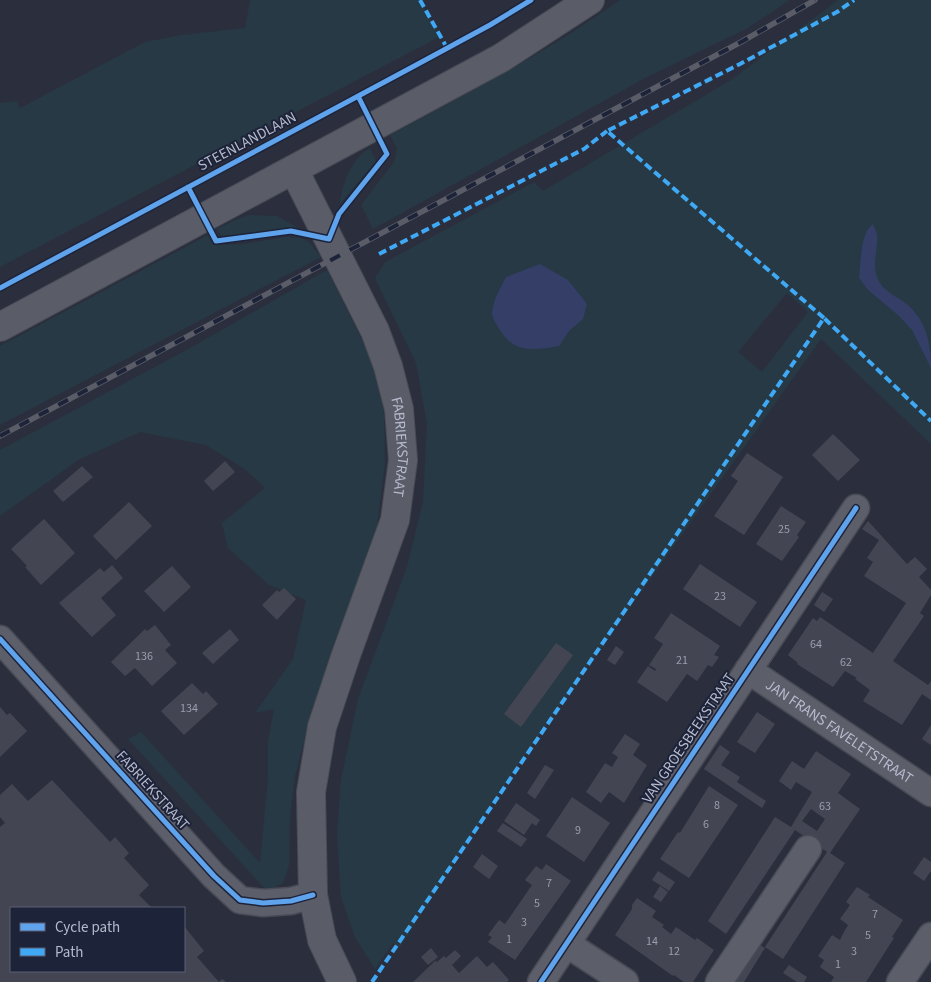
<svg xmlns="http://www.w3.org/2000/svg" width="931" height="982" viewBox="0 0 931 982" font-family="'Source Sans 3',sans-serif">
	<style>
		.green { fill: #273944; fill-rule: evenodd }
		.water { fill: #343e67 }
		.building { fill: #434652; fill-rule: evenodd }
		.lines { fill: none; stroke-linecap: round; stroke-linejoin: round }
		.street-casing { stroke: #484b56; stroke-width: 29 }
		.secondary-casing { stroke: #484b56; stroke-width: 30 }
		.street { stroke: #5c5e6a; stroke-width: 26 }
		.secondary { stroke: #5a5d68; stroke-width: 28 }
		.rail-casing { stroke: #5a5d68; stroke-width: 5.5 }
		.rail { stroke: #1d2339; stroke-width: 4; stroke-dasharray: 11; stroke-linecap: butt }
		.quiet { stroke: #3fa9f5; stroke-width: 4; stroke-dasharray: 8 4; stroke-linecap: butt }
		.cycleway-casing { stroke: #1d2339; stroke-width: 8 }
		.cycleway { stroke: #60a3ed; stroke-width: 5 }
		.labels { text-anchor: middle; stroke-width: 4; stroke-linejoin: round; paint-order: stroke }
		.number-label { font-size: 12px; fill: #999dae }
		.street-label { font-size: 15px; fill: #b6bacd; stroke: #1d2339 }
	</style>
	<rect width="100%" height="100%" fill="#2b2f3d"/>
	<path class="green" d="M 250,0 L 419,0 L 441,36 L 0,267 L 0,103 L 16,101 L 20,108 L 145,42 L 182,35 L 245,28 Z
		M 620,0 L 790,0 L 746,29 L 647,77 L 373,229 L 361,205 L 394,162 L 397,149 L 390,135 C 468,93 547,52 620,0 Z
		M 838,0 L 931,0 L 931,444 L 821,339 L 511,775 L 400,947 L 393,943 L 375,969 L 355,937 L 341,897 L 337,835 L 341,780 L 358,699 L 407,567 L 423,502 L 427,424 L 416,363 L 375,278 L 385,262 L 534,182 L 543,191 L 731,80 ZM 787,293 L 808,312 L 762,372 L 738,352 Z
		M 370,148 L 376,161 L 340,204 C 342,183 352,158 370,148 Z
		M 249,215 L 277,216 L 302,230 L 228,237 L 221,235 L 217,229 L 233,221 Z
		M 208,235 L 213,245 L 244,244 L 286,237 L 301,238 L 309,242 L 321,257 L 0,425 L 0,346 Z
		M 327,270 L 373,362 L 384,413 L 385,463 L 375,542 L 331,666 L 313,707 L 295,776 L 290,816 L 289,865 L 283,883 L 267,891 L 128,739 L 141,732 L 260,863 L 268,778 L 268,741 L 274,709 L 255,713 L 293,659 L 306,600 L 269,585 L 228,548 L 222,523 L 265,488 L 246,470 L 206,445 L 140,432 L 80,459 L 0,516 L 0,450 L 192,347 Z"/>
	<path class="water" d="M 873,224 C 874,228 877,232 877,235 C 878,248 873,261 876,274 C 881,292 896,295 908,305 C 927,322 931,345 931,368 L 912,330 L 898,315 L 868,290 L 859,278 C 861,263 860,233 873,224 Z
		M 540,264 L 568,280 L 587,304 L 583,319 L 569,331 L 559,346 C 533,351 512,353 498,327 C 496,323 492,318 492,313 C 493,300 500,289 506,277 Z"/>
	<path class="building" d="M 833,434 L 860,460 L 838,481 L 812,455 Z
		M 747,453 L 783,477 L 744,535 L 714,516 L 738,481 L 731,476 Z
		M 225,461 L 235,472 L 213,491 L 204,481 Z
		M 82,466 L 93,477 L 63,502 L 53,491 Z
		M 129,502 L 152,526 L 116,560 L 93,536 Z
		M 781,506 L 806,522 L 797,535 L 799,537 L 782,561 L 756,544 Z
		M 44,519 L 75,553 L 41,585 L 25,567 L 27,566 L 11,549 Z
		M 868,521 L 907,564 L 915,557 L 927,569 L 919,577 L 931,590 L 931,595 L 920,613 L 924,616 L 893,661 L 928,685 L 931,681 L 931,700 L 922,694 L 902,725 L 863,701 L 870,690 L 855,679 L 857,678 L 845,671 L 833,687 L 797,664 L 798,663 L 788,655 L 813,618 L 817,621 L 820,617 L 873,653 L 906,603 L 864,576 L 873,562 L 867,558 L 879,540 L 862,529 Z
		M 700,564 L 757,602 L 740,627 L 683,589 Z
		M 112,565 L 123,578 L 101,598 L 116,615 L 92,637 L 59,603 L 100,568 L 104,572 Z
		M 172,566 L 191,587 L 164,612 L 144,591 Z
		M 284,588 L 296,599 L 277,620 L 262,605 L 277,590 L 279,592 Z
		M 822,592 L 833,599 L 824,612 L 814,605 Z
		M 671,613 L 720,646 L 714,655 L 719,657 L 712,667 L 708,665 L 697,681 L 687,674 L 667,702 L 637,682 L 648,666 L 655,671 L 656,669 L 649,665 L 663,644 L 654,638 Z
		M 155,625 L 171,645 L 165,650 L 177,663 L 152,686 L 135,668 L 125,676 L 111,662 L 145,629 L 147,631 Z
		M 230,629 L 239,640 L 213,664 L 202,653 Z
		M 556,643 L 573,655 L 521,727 L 504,714 Z
		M 616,646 L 624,652 L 615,665 L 607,660 Z
		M 192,683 L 203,694 L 206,691 L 218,704 L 184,735 L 161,711 Z
		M 0,707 L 7,715 L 10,713 L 27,731 L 0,757 Z
		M 757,712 L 775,724 L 755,753 L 737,742 Z
		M 931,725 L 931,745 L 922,739 Z
		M 625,734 L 640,744 L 633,755 L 647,765 L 624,803 L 609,792 L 601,803 L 586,792 L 605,763 L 612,767 L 618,757 L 612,753 Z
		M 720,745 L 730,752 L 721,765 L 740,777 L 737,782 L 766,801 L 762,808 L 704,769 Z
		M 816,751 L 851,774 L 838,793 L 860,809 L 830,853 L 845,863 L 783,959 L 765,947 L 827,852 L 795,830 L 726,934 L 708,921 L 775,817 L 791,827 L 812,792 L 796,782 L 791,790 L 779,781 L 792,761 L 804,769 ZM 811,809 L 825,819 L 817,831 L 802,821 Z
		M 545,765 L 554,770 L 535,799 L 527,793 Z
		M 52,780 L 110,842 L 115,837 L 129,853 L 124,858 L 149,885 L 139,895 L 152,908 L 11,908 L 11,971 L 184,971 L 184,926 L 204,951 L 197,957 L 219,982 L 222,979 L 226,982 L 0,982 L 0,827 L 5,823 L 0,817 L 0,795 L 12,784 L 28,801 Z
		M 709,786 L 738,805 L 689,878 L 660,859 L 678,832 L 680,833 Z
		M 572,797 L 610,823 L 584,862 L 546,836 Z
		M 516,803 L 540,820 L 536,826 L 532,823 L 524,835 L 504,821 Z
		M 503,823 L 527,839 L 521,847 L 497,831 Z
		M 482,854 L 498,866 L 489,879 L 473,867 Z
		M 924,857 L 931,862 L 931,871 L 924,881 L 913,873 Z
		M 546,864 L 571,881 L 515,960 L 488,942 L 492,937 L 488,935 L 499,920 L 505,924 L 532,885 L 525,880 L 536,866 L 542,870 Z
		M 658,871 L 675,882 L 669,891 L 652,880 Z
		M 660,886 L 668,892 L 661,902 L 653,897 Z
		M 857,887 L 870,895 L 868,897 L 903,920 L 892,937 L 894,938 L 866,982 L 831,982 L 834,977 L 820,967 L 824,960 L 818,956 L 832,935 L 840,940 L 844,932 L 848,925 L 840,919 L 850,905 L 846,902 Z
		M 637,898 L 656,911 L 652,917 L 664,925 L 662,927 L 671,934 L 676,927 L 695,940 L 697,938 L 714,950 L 693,982 L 684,982 L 674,975 L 673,976 L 615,935 L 632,909 L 632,905 Z
		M 757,943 L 765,948 L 744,982 L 731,982 Z
		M 431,948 L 438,957 L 428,965 L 421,957 Z
		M 455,950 L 461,956 L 452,965 L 459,973 L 477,956 L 487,967 L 493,962 L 509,980 L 507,982 L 413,982 L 435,961 L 437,962 L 444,956 L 446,958 Z
		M 789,965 L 807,977 L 804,982 L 797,982 L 783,973 Z"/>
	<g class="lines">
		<g class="street-casing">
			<g id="street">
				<path d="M 0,639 L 214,876 L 240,900 L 263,903 L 291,901 L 313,895"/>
				<path id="s1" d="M 748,670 L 931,793"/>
				<path d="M 567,944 L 625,982"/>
				<path d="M 541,982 L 856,508"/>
				<path d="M 719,982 L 808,849"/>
				<path d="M 900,982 L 931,936"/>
			</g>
		</g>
		<g class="secondary-casing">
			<g id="secondary">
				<path id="s2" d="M 294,170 L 375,331 L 388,366 L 399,409 L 403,460 L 395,520 L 346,655 L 322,727 L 311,792 L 313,895 L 322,940 L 342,982"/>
				<path d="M 0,327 L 501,58 L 590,0"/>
			</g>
		</g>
		<use href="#street" class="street"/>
		<use href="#secondary" class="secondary"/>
		<g class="rail-casing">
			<path id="rail" d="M 0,436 L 741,42 L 815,0"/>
		</g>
		<use href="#rail" class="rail"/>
		<path class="quiet" d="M 420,0 L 447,48
			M 379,254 L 584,149 L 607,131
			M 824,318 L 607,131 L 740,64 L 837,12 L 854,0
			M 372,982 L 824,318 L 931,421"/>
		<g class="cycleway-casing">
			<path id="cycleway" d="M 188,187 L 216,241 L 291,231 L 329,239 L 339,214 L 387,154 L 358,96
				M 0,288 L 418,64 L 490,25 L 531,0
				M 0,639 L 214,876 L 240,900 L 263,903 L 291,901 L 313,895
				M 541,982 L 856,508"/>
		</g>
		<use href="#cycleway" class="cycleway"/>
	</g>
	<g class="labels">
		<g class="number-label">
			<text x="784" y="533">25</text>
			<text x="720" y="600">23</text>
			<text x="816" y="648">64</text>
			<text x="144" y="660">136</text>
			<text x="682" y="664">21</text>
			<text x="846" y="666">62</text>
			<text x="189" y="712">134</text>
			<text x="717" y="809">8</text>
			<text x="825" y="810">63</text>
			<text x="706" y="828">6</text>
			<text x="578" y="834">9</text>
			<text x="549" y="887">7</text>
			<text x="537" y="907">5</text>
			<text x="875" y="918">7</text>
			<text x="524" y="926">3</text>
			<text x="868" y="939">5</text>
			<text x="509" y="943">1</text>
			<text x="652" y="945">14</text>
			<text x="674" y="955">12</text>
			<text x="854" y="955">3</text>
			<text x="838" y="968">1</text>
		</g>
		<g class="street-label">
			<text transform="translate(247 141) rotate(-28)" y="5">STEENLANDLAAN</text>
			<text dy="5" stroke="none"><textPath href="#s2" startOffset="300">FABRIEKSTRAAT</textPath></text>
			<text dy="5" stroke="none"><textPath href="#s1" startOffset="110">JAN FRANS FAVELETSTRAAT</textPath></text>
			<text transform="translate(688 738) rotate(-56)" y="5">VAN GROESBEEKSTRAAT</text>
			<text transform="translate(153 790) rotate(48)" y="5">FABRIEKSTRAAT</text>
		</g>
	</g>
	<rect x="10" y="907" width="175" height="65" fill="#1d2339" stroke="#5a5f74"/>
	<rect x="20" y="923" width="25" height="8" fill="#60a3ed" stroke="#5a5f74"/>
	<text x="55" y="932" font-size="15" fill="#b6bacd">Cycle path</text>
	<rect x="20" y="948" width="25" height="8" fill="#3fa9f5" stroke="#5a5f74"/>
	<text x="55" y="957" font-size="15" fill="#b6bacd">Path</text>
</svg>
